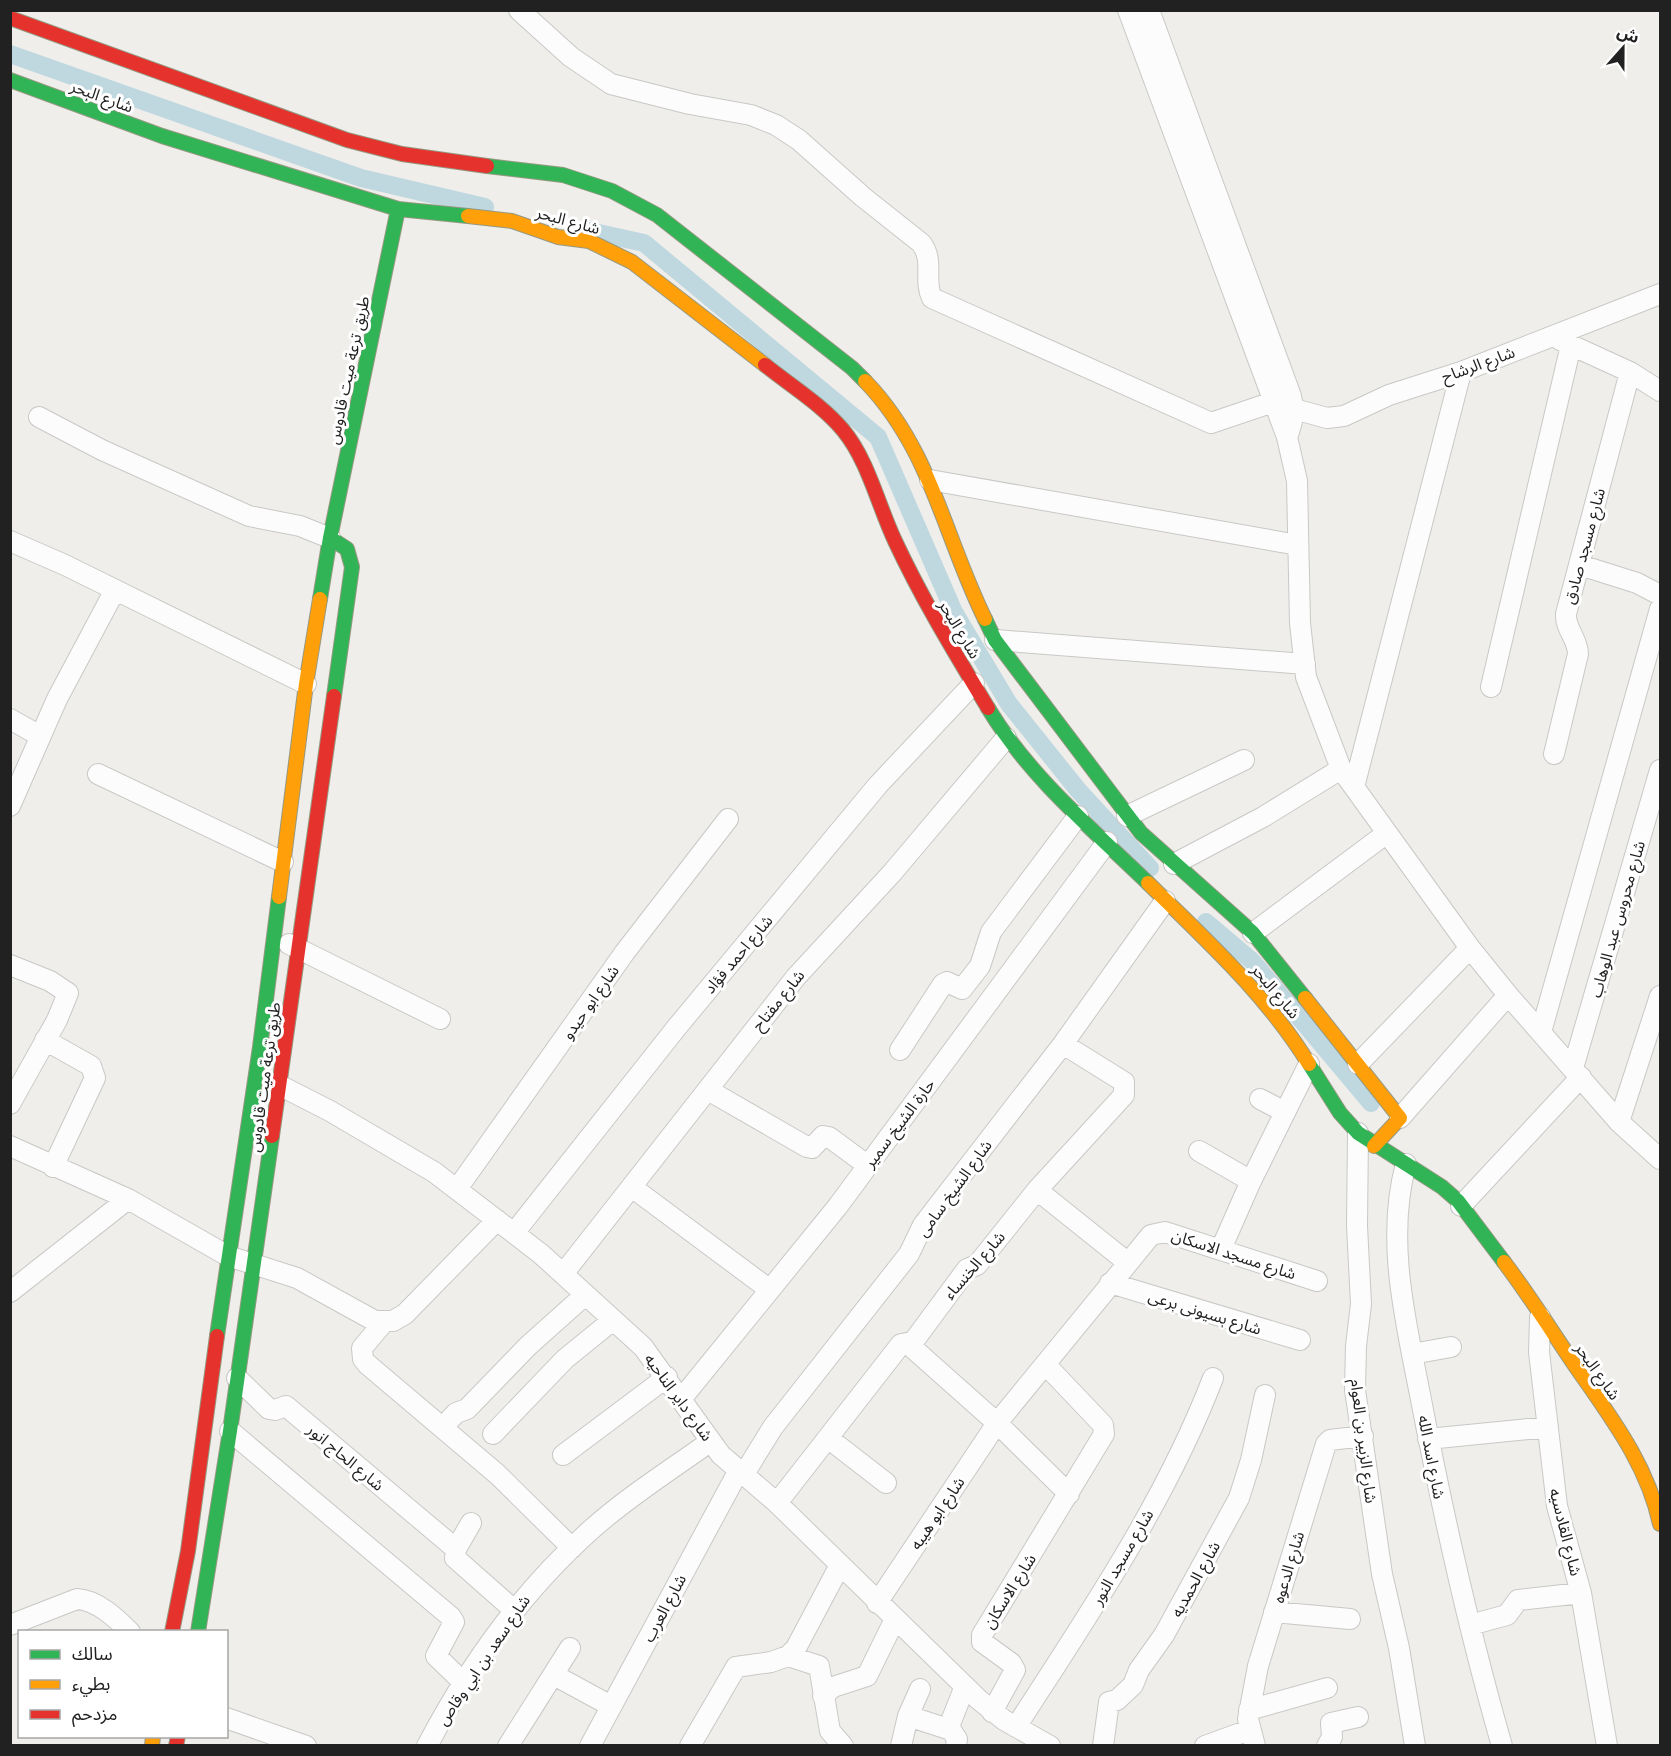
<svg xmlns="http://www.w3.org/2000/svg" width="1671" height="1756" viewBox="0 0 1671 1756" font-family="'Open Sans','Noto Sans Arabic',sans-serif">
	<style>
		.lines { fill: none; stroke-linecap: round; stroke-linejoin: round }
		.canal { stroke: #bfd8e0; stroke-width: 18 }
		.street-casing { stroke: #c8c8c6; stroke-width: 22 }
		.fast-casing { stroke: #969982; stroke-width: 16 }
		.slow-casing { stroke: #969982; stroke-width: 16 }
		.jam-casing { stroke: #969982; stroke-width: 16 }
		.street { stroke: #fdfcfc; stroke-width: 20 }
		.fast { stroke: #30b455; stroke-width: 14 }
		.slow { stroke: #ff9f0a; stroke-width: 14 }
		.jam { stroke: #e5322d; stroke-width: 14 }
		.labels { text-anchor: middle; stroke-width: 6; stroke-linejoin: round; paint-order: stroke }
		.street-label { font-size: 16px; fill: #212121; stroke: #fff }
	</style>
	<rect width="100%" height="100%" fill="#efeeeb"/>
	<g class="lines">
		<path class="canal" d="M 10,54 L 361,178 L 485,207
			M 585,230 L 644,243 L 878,437 L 954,612 L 1009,704 L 1078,790 L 1150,868
			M 1206,922 L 1252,961 L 1371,1103"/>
		<g class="street-casing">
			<path id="street" d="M 519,10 L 571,57 L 611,84 L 690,104 L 751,115 L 776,125 L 799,140 L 863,197 L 921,243 C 935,261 923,280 932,298 L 1211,423 L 1273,402
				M 1128,10 L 1287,437 L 1297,481 L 1300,623 L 1306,677 L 1341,769 L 1470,948 L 1508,995 L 1619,1122 L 1660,1159
				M 1149,10 L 1291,396 C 1295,411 1293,422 1287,437
				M 1560,340 L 1630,372 L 1660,391
				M 1294,409 L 1327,418 L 1344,416 L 1389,395 L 1461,372 L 1660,294
				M 39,417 L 102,450 L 249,516 L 300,526 L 330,538
				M 930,480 L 1298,545
				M 10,541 L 65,565 L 306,684
				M 1580,565 L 1637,583 L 1660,595
				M 995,640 L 1305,664
				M 1491,687 L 1571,345
				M 10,719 L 40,736
				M 1554,754 L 1578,654 C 1578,639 1565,629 1566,614 L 1630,372
				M 98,774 L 283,862
				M 1354,787 L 1461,372
				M 10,806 L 57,699 L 115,590
				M 1127,816 L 1244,760
				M 1174,864 L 1263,817 L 1341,769
				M 1253,933 L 1387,833
				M 289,944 L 440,1019
				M 10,965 L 50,981 L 68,993 L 57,1020 L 10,1104
				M 1541,1032 L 1660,609
				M 45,1040 L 91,1066 L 95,1078 L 53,1167
				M 900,1050 L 943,984 L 947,982 L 962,989 L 980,966 L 991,932 L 1078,816
				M 1358,1064 L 1470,948
				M 1573,1068 L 1660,770
				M 279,1085 L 330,1111 L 434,1172 L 541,1254 L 643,1347 L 721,1455 L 777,1503 L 978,1699 L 1004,1720 L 1050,1746
				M 708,1090 L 807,1147 L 812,1148 L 823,1136 L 829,1137 L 867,1165
				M 1260,1099 L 1285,1112
				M 1400,1118 L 1508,995
				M 1619,1122 L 1660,996
				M 1358,1133 L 1357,1226 L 1361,1304 L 1356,1346 L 1355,1390 L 1382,1574 L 1399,1648 L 1415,1746
				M 10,1146 L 128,1199 L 228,1256 L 297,1278 L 375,1321 L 393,1321 L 405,1314 L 497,1220
				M 1199,1151 L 1251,1181
				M 1406,1164 C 1384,1244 1408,1330 1423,1410 C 1445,1523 1470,1635 1502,1746
				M 633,1188 L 770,1290
				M 457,1189 L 625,952 L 728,819
				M 1037,1190 L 1127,1262
				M 1461,1206 L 1581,1077
				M 514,1233 L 677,1027 L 878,785 L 974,683
				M 1221,1249 L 1251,1181 L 1309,1064
				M 563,1274 L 796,977 L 892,873 L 1006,738
				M 1110,1283 L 1300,1340
				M 10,1292 L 128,1199
				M 1540,1317 L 1539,1352 L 1557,1506 L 1581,1593 L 1607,1746
				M 384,1322 L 362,1348 L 363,1359 L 367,1364 L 497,1474 L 572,1548
				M 907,1343 L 997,1423 L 1069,1494
				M 1412,1354 L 1451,1347
				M 237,1378 L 269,1409 L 275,1410 L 286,1406 L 456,1549
				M 682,1398 L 838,1206 L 1107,842
				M 443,1427 L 456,1413 L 467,1409 L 528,1346 L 585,1295
				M 230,1431 L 451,1617 L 454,1622 L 436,1656 L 464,1683
				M 493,1434 L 565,1359 L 613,1320
				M 828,1438 L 886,1483
				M 1428,1439 L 1548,1427
				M 563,1455 L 667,1377
				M 744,1474 L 773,1427 L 909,1254 L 923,1225 L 1063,1044 L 1165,901
				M 777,1503 L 901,1344 L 913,1342 L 967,1269 L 977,1265 L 1037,1190 L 1124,1095 L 1124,1082 L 1063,1044
				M 471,1523 L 456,1549 L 455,1558 L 514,1610
				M 877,1603 L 997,1423 L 1151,1235 L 1165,1232 L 1317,1281
				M 1274,1612 L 1350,1619
				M 10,1625 L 77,1599 C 97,1600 116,1618 130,1632
				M 1470,1625 L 1507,1615 L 1518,1600 L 1581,1593
				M 788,1656 L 819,1666 L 830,1731 L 843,1746
				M 554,1675 L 611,1706
				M 823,1696 L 833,1687 L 867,1676 L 895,1619
				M 1249,1710 L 1327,1688
				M 992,1712 L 1015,1670 L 1011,1663 L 982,1642 L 982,1635 L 1104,1434 L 1103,1425 L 1045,1364
				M 908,1716 L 951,1730
				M 226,1718 L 306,1746
				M 1016,1727 C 1088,1615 1165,1503 1213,1378
				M 427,1746 C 470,1664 524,1589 593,1528 C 629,1496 672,1469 711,1441
				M 508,1746 L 570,1648
				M 590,1746 L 739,1470
				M 690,1746 L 736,1667 L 771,1662 L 788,1656 L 796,1648 L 839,1567
				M 901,1746 L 908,1716 L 920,1689
				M 956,1746 L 957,1739 L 951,1730 L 950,1724 L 965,1686
				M 1103,1746 L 1109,1702 L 1117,1700 L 1133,1685 L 1139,1670 L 1164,1635 L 1239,1498 L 1251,1460 L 1265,1395
				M 1205,1746 L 1249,1730
				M 1255,1746 L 1248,1719 L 1258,1666 L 1326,1444 L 1330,1440 L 1363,1436
				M 1327,1746 L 1332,1737 L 1331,1723 L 1358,1717"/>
		</g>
		<g class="fast-casing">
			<path id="fast" d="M 10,80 L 162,136 L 398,209 L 468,216
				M 487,166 L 563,175 L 612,191 L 657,215 L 852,368 L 865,381
				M 330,538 L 347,549 L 352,567 L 334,696
				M 320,599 L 330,538 L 398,209
				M 985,619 L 995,640 L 1141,833 L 1253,933 L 1305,998
				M 988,708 C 1028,775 1092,829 1148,883
				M 1309,1064 L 1340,1113 L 1358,1133 L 1442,1187 L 1458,1201 L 1504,1262
				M 217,1336 L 260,1047 L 279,897
				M 198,1632 L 230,1431 L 272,1136"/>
		</g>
		<g class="slow-casing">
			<path id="slow" d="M 468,216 L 512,221 L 558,237 L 589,241 L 632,262 L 765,365
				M 865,381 C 931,449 944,536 985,619
				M 1148,883 C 1206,940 1266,994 1309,1064
				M 279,897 L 306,684 L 320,599
				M 1305,998 L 1400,1118 L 1374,1146
				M 1504,1262 C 1529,1295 1551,1330 1574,1364 C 1609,1415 1647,1463 1660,1524
				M 152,1746 L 153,1736"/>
		</g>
		<g class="jam-casing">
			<path id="jam" d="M 10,18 L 347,140 L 402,154 L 487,166
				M 765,365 C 791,386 821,404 843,430 C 868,460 878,505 895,541 C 922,599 955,653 988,708
				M 272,1136 L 334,696
				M 172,1632 L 188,1551 L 217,1336
				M 176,1746 L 178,1736"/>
		</g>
		<use href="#street" class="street"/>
		<use href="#fast" class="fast"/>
		<use href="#slow" class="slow"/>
		<use href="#jam" class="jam"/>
	</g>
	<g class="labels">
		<g class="street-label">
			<text transform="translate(102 96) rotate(20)" y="6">شارع البحر</text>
			<text transform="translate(568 220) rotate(15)" y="6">شارع البحر</text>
			<text transform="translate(1478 364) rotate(-20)" y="6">شارع الرشاح</text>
			<text transform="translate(348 370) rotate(-78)" y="6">طريق ترعة ميت قادوس</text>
			<text transform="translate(1584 546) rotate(-75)" y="6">شارع مسجد صادق</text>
			<text transform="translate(960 629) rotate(59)" y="6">شارع البحر</text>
			<text transform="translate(1617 919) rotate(-74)" y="6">شارع محروس عبد الوهاب</text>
			<text transform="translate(738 954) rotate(-50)" y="6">شارع احمد فؤاد</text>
			<text transform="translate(1276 991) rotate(50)" y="6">شارع البحر</text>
			<text transform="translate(778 1000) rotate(-51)" y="6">شارع مفتاح</text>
			<text transform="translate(590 1002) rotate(-55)" y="6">شارع ابو حيدو</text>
			<text transform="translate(264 1077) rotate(-82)" y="6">طريق ترعة ميت قادوس</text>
			<text transform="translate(899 1123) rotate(-53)" y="6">حارة الشيخ سمير</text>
			<text transform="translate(954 1188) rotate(-54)" y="6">شارع الشيخ سامى</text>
			<text transform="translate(1234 1254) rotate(18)" y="6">شارع مسجد الاسكان</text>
			<text transform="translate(974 1265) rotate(-49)" y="6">شارع الخنساء</text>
			<text transform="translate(1205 1312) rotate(17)" y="6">شارع بسيونى برعى</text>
			<text transform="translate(1598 1371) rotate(55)" y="6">شارع البحر</text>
			<text transform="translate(679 1397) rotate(54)" y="6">شارع داير الناحيه</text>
			<text transform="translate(1364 1441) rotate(83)" y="6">شارع الزبير بن العوام</text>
			<text transform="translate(346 1457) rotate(40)" y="6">شارع الحاج انور</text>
			<text transform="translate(1432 1457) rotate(79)" y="6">شارع اسد الله</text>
			<text transform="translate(937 1513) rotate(-56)" y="6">شارع ابو هيبه</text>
			<text transform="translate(1566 1532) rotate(76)" y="6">شارع القادسيه</text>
			<text transform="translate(1122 1557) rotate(-60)" y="6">شارع مسجد النور</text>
			<text transform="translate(1288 1567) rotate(-73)" y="6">شارع الدعوه</text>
			<text transform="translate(1195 1579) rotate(-61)" y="6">شارع الحمديه</text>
			<text transform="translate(1009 1591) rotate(-58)" y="6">شارع الاسكان</text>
			<text transform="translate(664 1608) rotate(-62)" y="6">شارع العرب</text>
			<text transform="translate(483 1660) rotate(-56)" y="6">شارع سعد بن ابي وقاص</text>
		</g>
	</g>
	<rect width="1671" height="1756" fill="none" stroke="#212121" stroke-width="24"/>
	<rect x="18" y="1630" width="210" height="108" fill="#ffffff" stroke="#a6a6a6" stroke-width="1.5"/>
	<rect x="30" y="1650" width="30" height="9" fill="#30b455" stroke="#a6a6a6" stroke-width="1.5"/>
	<text x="72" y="1660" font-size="18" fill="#212121">سالك</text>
	<rect x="30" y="1680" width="30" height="9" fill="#ff9f0a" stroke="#a6a6a6" stroke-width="1.5"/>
	<text x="72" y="1690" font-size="18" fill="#212121">بطيء</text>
	<rect x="30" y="1710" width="30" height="9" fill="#e5322d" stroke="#a6a6a6" stroke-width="1.5"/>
	<text x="72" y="1720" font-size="18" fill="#212121">مزدحم</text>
	<g transform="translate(1623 48) rotate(21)" stroke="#ffffff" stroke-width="4.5" paint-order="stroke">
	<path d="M0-4.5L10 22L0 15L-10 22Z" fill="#212121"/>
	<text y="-9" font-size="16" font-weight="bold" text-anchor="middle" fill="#212121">ش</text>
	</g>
</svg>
